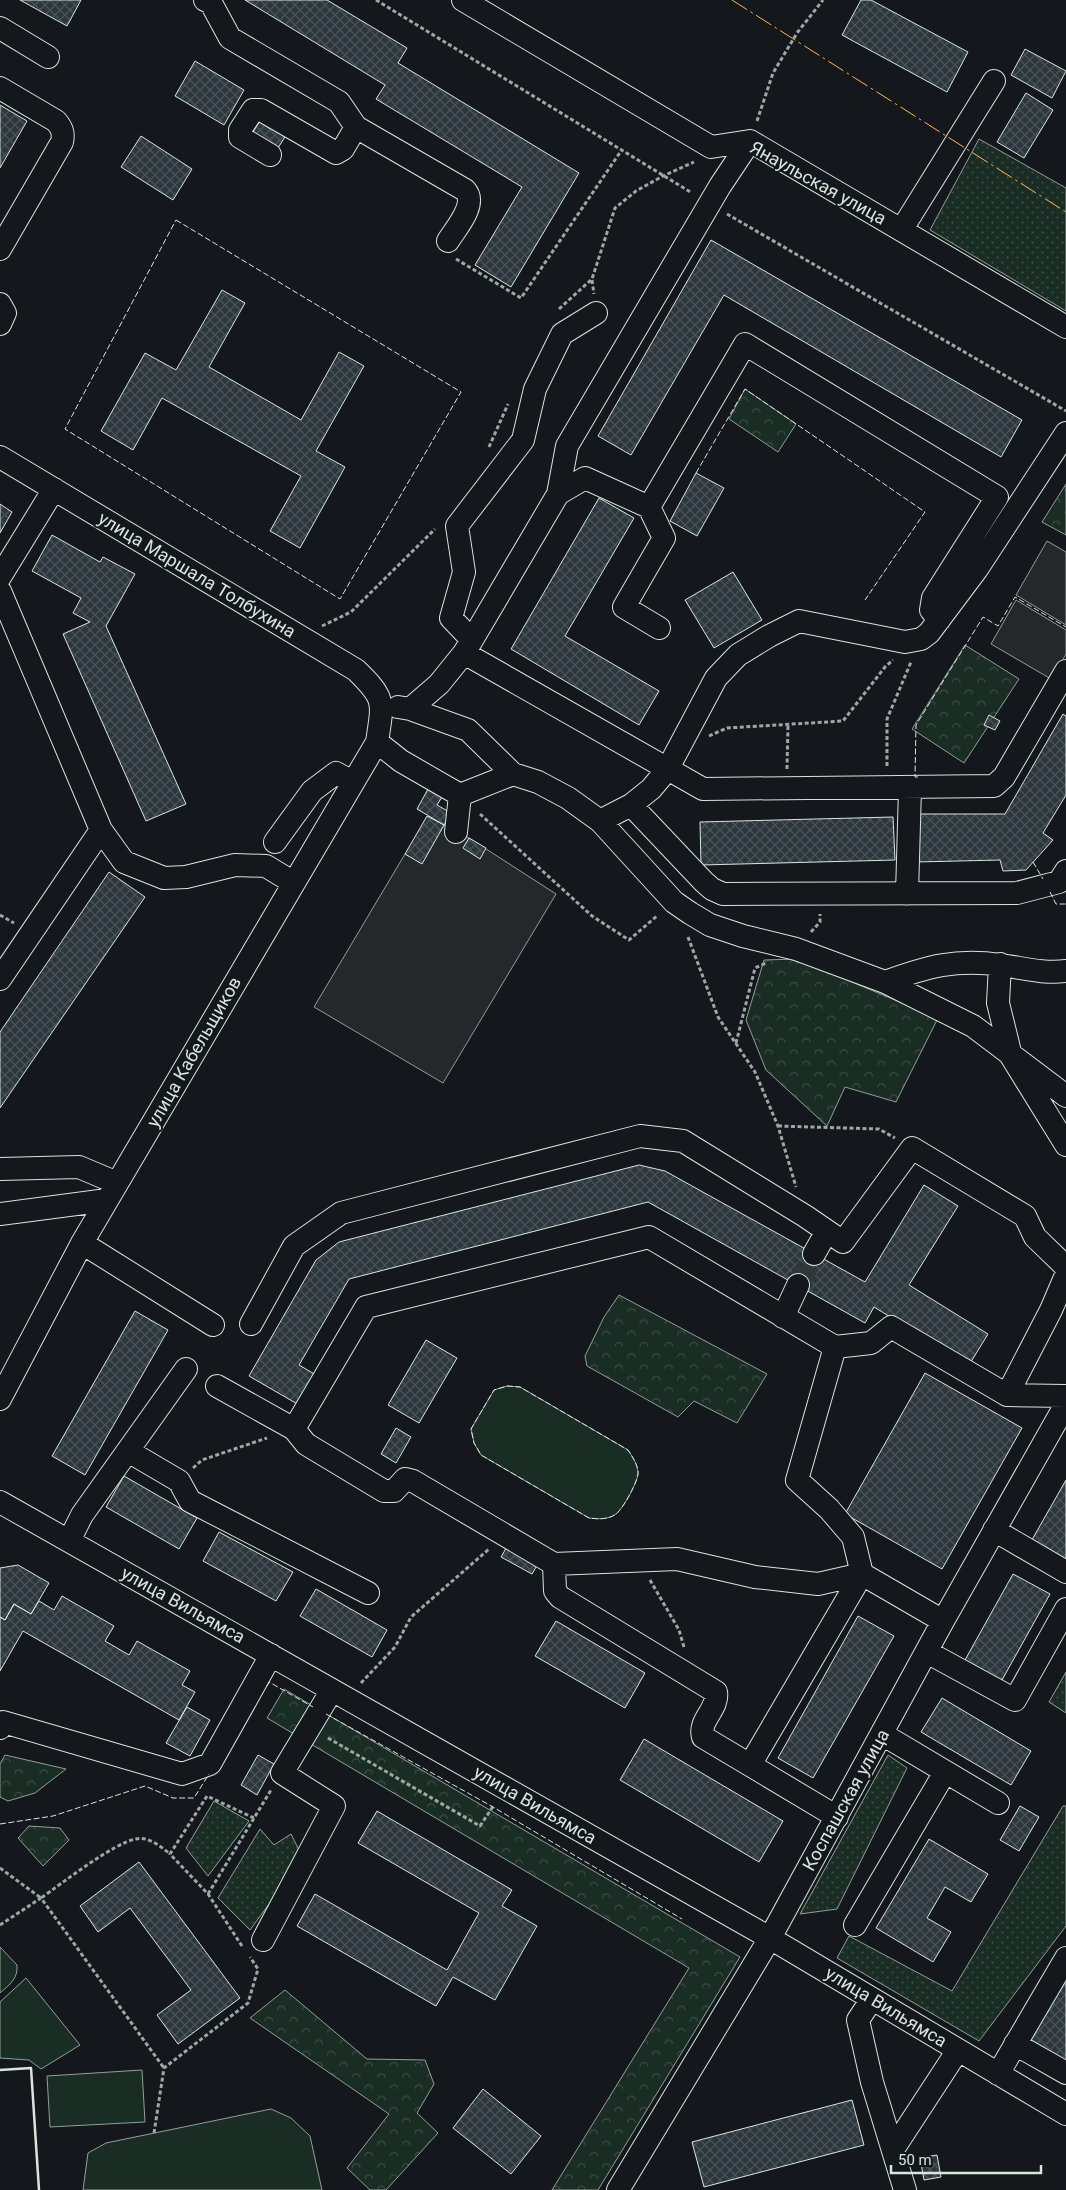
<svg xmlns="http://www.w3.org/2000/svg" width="1066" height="2190" viewBox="0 0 1066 2190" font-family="Roboto,sans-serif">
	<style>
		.grass { fill: url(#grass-dots); stroke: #939e99 }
		.forest { fill: url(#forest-crowns); stroke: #939e99 }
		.pitch { fill: #1a2d24; stroke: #939e99 }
		.parking { fill: #24282b; stroke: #939e99 }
		.building { fill: url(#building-cross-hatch); stroke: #d8e6dc }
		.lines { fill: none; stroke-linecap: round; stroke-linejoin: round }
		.minor-tunnel { stroke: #313739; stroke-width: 22; stroke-dasharray: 22 11; stroke-linecap: butt }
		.minor-casing { stroke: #d8e6dc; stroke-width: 24 }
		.path { stroke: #9da8a2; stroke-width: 3; stroke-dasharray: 4 2.5; stroke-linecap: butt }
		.minor { stroke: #14181c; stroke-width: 22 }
		.fence { stroke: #d8e6dc; stroke-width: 1; stroke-dasharray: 6 2.5; stroke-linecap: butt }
		.wall { stroke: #d8e6dc; stroke-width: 2.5 }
		.power { stroke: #ffb74d; stroke-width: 1; stroke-dasharray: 18 4 2.5 4; stroke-linecap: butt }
		.labels { text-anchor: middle; stroke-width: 4; stroke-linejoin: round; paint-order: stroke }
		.street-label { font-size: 18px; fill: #d8e6dc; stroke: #14181c }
	</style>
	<defs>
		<pattern id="grass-dots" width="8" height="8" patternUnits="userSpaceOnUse" patternTransform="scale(1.25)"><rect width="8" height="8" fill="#1a2d24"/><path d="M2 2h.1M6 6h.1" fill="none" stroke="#3b4b43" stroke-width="1.8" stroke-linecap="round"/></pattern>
		<pattern id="forest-crowns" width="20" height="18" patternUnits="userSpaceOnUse" patternTransform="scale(1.25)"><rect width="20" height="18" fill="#1a2d24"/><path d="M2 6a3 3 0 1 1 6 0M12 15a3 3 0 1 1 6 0" fill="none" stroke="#3b4b43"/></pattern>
		<pattern id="building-cross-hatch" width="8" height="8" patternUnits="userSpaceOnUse" patternTransform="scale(1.25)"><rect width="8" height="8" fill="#2c363c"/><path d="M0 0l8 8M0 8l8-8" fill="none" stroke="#4a5358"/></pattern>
	</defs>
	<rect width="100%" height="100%" fill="#14181c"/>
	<path class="grass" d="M 979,139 L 1066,188 L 1066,311 L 930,230 Z
		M 1066,1672 L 1066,1713 L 1049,1702 Z
		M 888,1755 L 907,1768 L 837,1909 L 800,1914 Z
		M 214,1801 L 249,1821 L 208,1876 L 186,1848 Z
		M 1063,1806 L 1066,1806 L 1066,1926 L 979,2041 L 837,1958 L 849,1936 L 952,1991 Z
		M 260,1829 L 274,1845 L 291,1834 L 303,1858 L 250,1930 L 218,1898 Z"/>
	<path class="forest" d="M 745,389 L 796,424 L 778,452 L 729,419 Z
		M 1066,484 L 1066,535 L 1042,522 Z
		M 965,645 L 1019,679 L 964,763 L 912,729 Z
		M 797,959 L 938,1018 L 896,1102 L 845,1087 L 827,1126 L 766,1070 L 746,1020 L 764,960 Z
		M 619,1295 L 767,1374 L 737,1423 L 694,1401 L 678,1417 L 587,1366 L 585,1356 L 604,1317 Z
		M 284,1689 L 740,1957 L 598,2190 L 552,2190 L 689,1968 L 267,1718 Z
		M 5,1755 L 66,1769 L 35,1793 L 8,1801 L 0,1797 L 0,1764 Z
		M 29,1826 L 60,1828 L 69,1840 L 43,1866 L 18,1838 Z
		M 285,1990 L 367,2059 L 425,2060 L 434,2084 L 417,2113 L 438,2133 L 386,2190 L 370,2190 L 347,2168 L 389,2114 L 250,2018 Z"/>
	<path class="pitch" d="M 507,1386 L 520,1387 L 628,1450 C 633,1458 637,1463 638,1472 C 639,1480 623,1509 616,1514 C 608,1520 597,1519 589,1518 L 481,1455 L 474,1443 L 471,1429 L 494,1390 Z
		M 0,1947 L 17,1965 C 18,1979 10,1984 0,1993 Z
		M 26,1978 L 80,2045 L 41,2069 L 29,2060 L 0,2058 L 0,2002 Z
		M 142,2070 L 145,2122 L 50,2127 L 47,2076 Z
		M 271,2109 L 291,2118 L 310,2136 L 322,2190 L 83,2190 L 88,2153 L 106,2143 Z"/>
	<path class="parking" d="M 1047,541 L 1066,552 L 1066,625 L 1016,595 Z
		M 1016,600 L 1066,630 L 1066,654 L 1051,679 L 991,644 Z
		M 444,825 L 469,838 L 556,894 L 443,1083 L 314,1007 L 405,854 L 422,863 Z"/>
	<path class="building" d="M 20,0 L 81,0 L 67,26 Z
		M 245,0 L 327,0 L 407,48 L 398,63 L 579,173 L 511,287 L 475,265 L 522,187 L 376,99 L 385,85 Z
		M 861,0 L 871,0 L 968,52 L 947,92 L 842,35 Z
		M 1025,49 L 1066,71 L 1052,98 L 1011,75 Z
		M 195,61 L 244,90 L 224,125 L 175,96 Z
		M 1026,93 L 1053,110 L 1024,158 L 997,142 Z
		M 0,105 L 27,121 L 0,168 Z
		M 263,116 L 288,132 L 278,148 L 253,132 Z
		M 141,136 L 192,169 L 173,200 L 121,167 Z
		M 711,240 L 1022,420 L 1001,457 L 724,295 L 631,455 L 598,436 Z
		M 222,290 L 245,303 L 209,367 L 301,420 L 339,352 L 364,366 L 316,451 L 345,467 L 300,548 L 270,531 L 301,476 L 162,398 L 133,450 L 101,431 L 145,353 L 176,370 Z
		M 696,473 L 724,488 L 697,536 L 670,521 Z
		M 599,498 L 634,518 L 565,636 L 659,691 L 639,725 L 511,649 Z
		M 0,504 L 12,512 L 0,533 Z
		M 52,535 L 100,562 L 103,557 L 135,574 L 106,626 L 186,804 L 146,821 L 63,634 L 90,622 L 73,613 L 81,598 L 32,571 Z
		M 733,572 L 762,620 L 714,648 L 685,600 Z
		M 1063,714 L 1066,716 L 1066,795 L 1043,833 L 1053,840 L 1026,870 L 1003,871 L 1000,860 L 916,862 L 918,814 L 1005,814 Z
		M 989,715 L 1000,721 L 995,730 L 984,725 Z
		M 428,789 L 442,797 L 437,805 L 451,813 L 444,825 L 417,809 Z
		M 427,816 L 444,825 L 422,864 L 405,854 Z
		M 893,817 L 895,860 L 701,865 L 700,822 Z
		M 469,838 L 486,848 L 480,859 L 463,848 Z
		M 109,872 L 145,897 L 0,1108 L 0,1032 Z
		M 639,1165 L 665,1171 L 865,1282 L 924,1185 L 958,1206 L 909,1285 L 988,1334 L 969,1365 L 874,1307 L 865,1323 L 648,1202 L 349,1279 L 299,1365 L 316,1375 L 299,1405 L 249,1376 L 316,1260 L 339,1242 Z
		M 135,1311 L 168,1330 L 85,1475 L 52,1456 Z
		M 426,1340 L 457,1358 L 419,1423 L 388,1405 Z
		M 925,1373 L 1022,1428 L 942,1569 L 845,1514 Z
		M 396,1428 L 411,1437 L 396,1463 L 381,1454 Z
		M 124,1476 L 197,1518 L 179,1549 L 106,1507 Z
		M 1066,1480 L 1066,1566 L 1029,1545 Z
		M 219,1532 L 293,1572 L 276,1601 L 203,1561 Z
		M 509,1543 L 540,1560 L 532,1574 L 501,1557 Z
		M 18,1565 L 49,1583 L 31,1614 L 14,1604 L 5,1620 L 0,1617 L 0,1568 Z
		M 1013,1574 L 1050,1594 L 1002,1680 L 965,1660 Z
		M 316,1589 L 387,1630 L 372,1657 L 300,1616 Z
		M 62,1596 L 114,1626 L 105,1641 L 129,1655 L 137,1641 L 190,1671 L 182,1685 L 195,1692 L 179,1720 L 23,1631 L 0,1671 L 0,1617 L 5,1620 L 14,1604 L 31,1614 L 39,1601 L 54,1610 Z
		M 858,1616 L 894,1636 L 813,1778 L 778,1758 Z
		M 556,1621 L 645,1673 L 625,1708 L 535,1656 Z
		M 942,1698 L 1031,1751 L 1011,1785 L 921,1732 Z
		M 187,1707 L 210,1720 L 190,1756 L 166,1743 Z
		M 644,1739 L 783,1821 L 759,1862 L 620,1780 Z
		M 258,1755 L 274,1764 L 257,1795 L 241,1785 Z
		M 1020,1806 L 1039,1817 L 1019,1851 L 1000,1840 Z
		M 377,1811 L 512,1890 L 502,1906 L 537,1926 L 495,2000 L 453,1977 L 436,2006 L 297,1926 L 315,1894 L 447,1970 L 479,1913 L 358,1843 Z
		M 929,1839 L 988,1874 L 971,1902 L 945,1887 L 927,1918 L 951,1932 L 933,1962 L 876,1928 Z
		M 139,1862 L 240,1998 L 178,2044 L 157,2015 L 191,1990 L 130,1908 L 98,1932 L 80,1906 Z
		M 1066,1975 L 1066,2062 L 1029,2042 Z
		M 483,2089 L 541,2136 L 511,2174 L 453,2128 Z
		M 852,2100 L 864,2145 L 704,2187 L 692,2142 Z
		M 937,2155 L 941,2177 L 924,2180 L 920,2158 Z"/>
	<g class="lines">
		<path class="minor-tunnel" d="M 798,1285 L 814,1254"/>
		<g class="minor-casing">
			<path id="minor" d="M 205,0 L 211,3 L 230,38 L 339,102 L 356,127 L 465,190 C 478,204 456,228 448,241
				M 463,0 L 711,147 L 750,141 L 1066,327
				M 0,28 L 48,57
				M 0,88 L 56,121 C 62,128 64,133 62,142 L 0,249
				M 270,155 L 240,137 L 240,130 L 253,110 L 261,110 L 336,153 L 343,149 L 356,127
				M 902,229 L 994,81
				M 0,304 L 5,313 L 0,324
				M 0,457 L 356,670 C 386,699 383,702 377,742 L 82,1243 L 0,1399
				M 558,494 L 585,478 L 649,507 L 745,344 L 997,497 L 933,598 L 931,610 L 939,620
				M 649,507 L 664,538 L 624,607 L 659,628
				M 0,577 L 54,489
				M 0,591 L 101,830 L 0,979
				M 472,640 L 451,618 L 464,572 L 457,526 L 523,440 L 535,389 L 562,334 L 596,313
				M 464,653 L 703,789 L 994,786 L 1004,777 L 1066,671
				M 398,707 L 410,709 L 439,684 L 464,653 L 472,640 L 558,494 L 567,446 L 720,186 L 750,141
				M 410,709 L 468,730 L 513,774 L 538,782 L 568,798 L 600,821 L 674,902 L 690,913 L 710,925 L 743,936 L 796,949 L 885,982 L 973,1026 L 1066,1096
				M 377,742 L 401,761 L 460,795 L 456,832
				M 460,795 L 513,774
				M 631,805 L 704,882 L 712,889 L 723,894 L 1017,893 L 1059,882 L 1066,871
				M 600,821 L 631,805 L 651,789 L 667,770 L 716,678 L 738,655 L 769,636 L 799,621 L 905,642 L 921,639 L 929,633 L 977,569 L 1066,433
				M 101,830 L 124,862 L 164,878 L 186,877 L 235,865 L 266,866 L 294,883
				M 275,842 L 312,791 L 336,773 L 353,782
				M 907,894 L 910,788
				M 1000,964 L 998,1003 L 1011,1056 L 1066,1145
				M 885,982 C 926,967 956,958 1001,965 C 1023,968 1044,974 1066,971
				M 0,1169 L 79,1167 L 117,1183
				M 0,1214 L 107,1200
				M 82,1243 L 213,1325
				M 814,1254 L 827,1231
				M 783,1317 L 798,1285
				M 251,1324 L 294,1246 L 341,1213 L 640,1136 L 683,1141 L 805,1216 L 843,1242 L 912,1148 L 1025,1216 L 1035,1237 L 1066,1267
				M 835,1347 L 871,1343 L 891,1327 L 1007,1395 L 1066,1396
				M 217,1386 L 294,1429 L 366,1307 L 649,1237 L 835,1347 L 797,1480 L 829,1509 L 853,1537 L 862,1574 L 943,1621
				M 1007,1395 L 1051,1310 L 1066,1275
				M 294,1429 L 306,1444 L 384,1491 L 394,1491 L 405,1479 L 413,1481 L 554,1564 L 677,1559 L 755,1577 L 818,1584 L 862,1574
				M 128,1451 L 179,1481 L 190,1501 L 368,1593
				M 0,1502 L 770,1938 L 1066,2114
				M 994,1530 L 1066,1572
				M 69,1541 L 82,1515 L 186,1369
				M 554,1564 L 555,1591 L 560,1597 L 716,1692 C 719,1709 698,1720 703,1737 L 750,1765
				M 927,1652 L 1015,1700 L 1066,1609
				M 0,1728 L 3,1722 L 182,1774 L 210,1764 L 271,1655
				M 882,1734 L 998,1803
				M 837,1817 L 750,1765 L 862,1574
				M 855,1925 L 945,1772
				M 263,1940 L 334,1806 L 282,1773 L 332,1690
				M 872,1999 L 858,2020 L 872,2082 L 905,2190
				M 1015,2044 L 1066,2073
				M 998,2074 L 1066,1958
				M 894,2148 L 958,2050
				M 618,2190 L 770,1938 L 943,1621 L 1066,1404"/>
		</g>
		<path class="path" d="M 376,0 L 692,193
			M 757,121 L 773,73 L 797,33 L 823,0
			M 727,214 L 1066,411
			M 456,259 L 521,298 L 621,151
			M 592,280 L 594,294
			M 559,309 L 592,279 L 615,208 L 636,191 L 663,176 L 694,162
			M 489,447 L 508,404
			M 322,626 L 351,612 L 435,529
			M 709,736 L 727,728 L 843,721 L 885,667 L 893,660
			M 887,766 L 887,719 L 911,662
			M 787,769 L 788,725
			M 480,814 L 592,916 L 629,940 L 658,915
			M 0,915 L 14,923
			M 811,932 L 820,922 L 820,914
			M 688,937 L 718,1017 L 755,1072 L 778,1126 L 796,1187
			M 736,1043 L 755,968 L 766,963
			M 778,1126 L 879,1129 L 895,1138
			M 193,1468 L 202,1460 L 267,1438
			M 650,1580 L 679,1630 L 684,1647
			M 361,1683 L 395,1647 L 411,1617 L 489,1549
			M 328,1738 L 480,1826 L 494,1805
			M 0,1868 L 41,1898 C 61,1884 115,1842 136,1839 C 148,1836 160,1846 170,1854
			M 208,1894 L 271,1790
			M 0,1925 L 41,1898 L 164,2068
			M 242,1946 L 208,1894 L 170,1854 L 207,1796 L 254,1818
			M 154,2133 L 164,2068 L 248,2003 L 258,1969 L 250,1957"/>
		<use href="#minor" class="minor"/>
		<path class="fence" d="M 176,220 L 461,392 L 340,599 L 65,429 Z
			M 696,473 L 745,389 L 925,512 L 865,600
			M 918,777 L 915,777 L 916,725 L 983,617 L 998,626 L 1015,597 L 1066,627
			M 1033,862 L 1043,879
			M 1050,892 L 1056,904 L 1066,904
			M 507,1386 L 520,1387 L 628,1450 C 633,1458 637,1463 638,1472 C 639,1480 623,1509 616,1514 C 608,1520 597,1519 589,1518 L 481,1455 L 474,1443 L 471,1429 L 494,1390 Z
			M 267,1686 L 269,1682 L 313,1707
			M 326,1714 L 493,1807 L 682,1919
			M 0,1824 L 53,1816 L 145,1786 L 173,1798 L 194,1798 L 209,1774"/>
		<path class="wall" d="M 0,2070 L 31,2068 L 39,2190"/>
		<path class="power" d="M 732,0 L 1066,212"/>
	</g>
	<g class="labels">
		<g class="street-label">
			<text transform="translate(818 183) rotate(29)" y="6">Янаульская улица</text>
			<text transform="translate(197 575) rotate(31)" y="6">улица Маршала Толбухина</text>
			<text transform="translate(194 1052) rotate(-60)" y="6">улица Кабельщиков</text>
			<text transform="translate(183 1605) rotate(29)" y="6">улица Вильямса</text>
			<text transform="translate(846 1800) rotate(-61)" y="6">Коспашская улица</text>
			<text transform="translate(535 1805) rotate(30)" y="6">улица Вильямса</text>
			<text transform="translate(886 2007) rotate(31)" y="6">улица Вильямса</text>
		</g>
	</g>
	<path d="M891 2165v8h150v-8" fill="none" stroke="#d8e6dc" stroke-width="2.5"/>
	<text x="898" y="2165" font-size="15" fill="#d8e6dc" stroke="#14181c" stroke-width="4" paint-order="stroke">50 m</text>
</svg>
